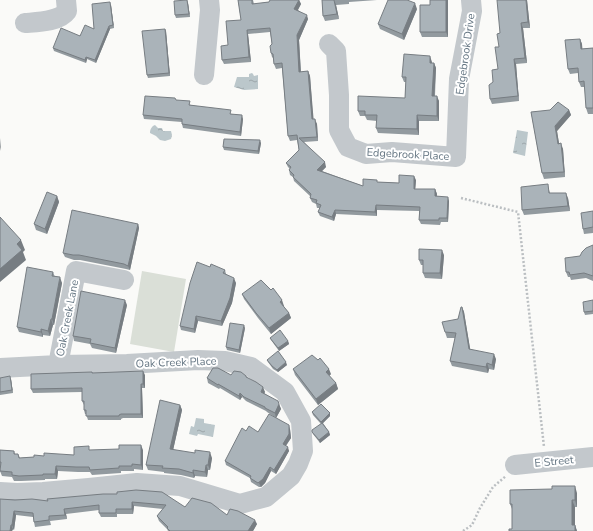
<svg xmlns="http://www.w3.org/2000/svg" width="593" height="531" viewBox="0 0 593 531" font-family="'Nunito Sans',sans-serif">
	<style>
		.green { fill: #dadfd7 }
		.water { fill: url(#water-ripples) }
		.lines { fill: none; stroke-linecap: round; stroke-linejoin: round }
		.path { stroke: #bbbfc2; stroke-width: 2.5; stroke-dasharray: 2 2; stroke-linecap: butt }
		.minor { stroke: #c3c8cc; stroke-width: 20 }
		.wall { fill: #929a9f }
		.shaded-wall { fill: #777d82 }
		.building { fill: #aab3b9; stroke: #777d82 }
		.labels { text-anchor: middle; stroke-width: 4; stroke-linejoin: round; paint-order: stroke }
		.street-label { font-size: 11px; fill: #657683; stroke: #fff }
	</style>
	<defs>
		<pattern id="water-ripples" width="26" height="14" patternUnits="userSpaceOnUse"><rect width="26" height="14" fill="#bbc7cb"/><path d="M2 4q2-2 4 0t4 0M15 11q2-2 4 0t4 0" fill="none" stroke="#9ca6aa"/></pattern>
	</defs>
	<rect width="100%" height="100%" fill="#fafaf8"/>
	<path class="green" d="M 142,271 L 186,279 L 174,352 L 130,344 Z"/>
	<path class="water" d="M 252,73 L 253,74 L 254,76 L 258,75 L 258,89 L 244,90 L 234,87 L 237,77 L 249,77 L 249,74 Z
		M 155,125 L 158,128 L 162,128 L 163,131 L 171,131 L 172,135 L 171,139 L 165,141 L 160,140 L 156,136 L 150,133 C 150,129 152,126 155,125 Z
		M 517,130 L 528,132 L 525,156 L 513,153 Z
		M 196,418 L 204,419 L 204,423 L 215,425 L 213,437 L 198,434 L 197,436 L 189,434 L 191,426 L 194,427 Z"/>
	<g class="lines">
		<path class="path" d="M 461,198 L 518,212 L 544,447
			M 463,531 L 472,525 L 480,508 L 493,487 L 506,476"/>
		<path class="minor" d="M 25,23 C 38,22 59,22 67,11 L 66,0
			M 329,44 L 336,51 L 339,95 L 339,130 L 348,147 L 366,154 L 392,152 L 456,157 L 459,79 L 472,11 L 471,0
			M 204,75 L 210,10 L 209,0
			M 58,365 L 76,271 L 124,280
			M 0,368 L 58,365 L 127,364 L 198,360 L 225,361 L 251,367 L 285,392 L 301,421 L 303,451 L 298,464 L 291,476 L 266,497 L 240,504 L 180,486 L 137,483 L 89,488 L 43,492 L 17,493 L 0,492
			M 515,465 L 593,457"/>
	</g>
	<path class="wall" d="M 187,0 L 188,3 L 190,17 L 176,18 L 175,15 Z
		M 238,0 L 253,0 L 254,4 L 269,2 L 270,0 L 299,0 L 301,4 L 298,10 L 308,19 L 299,40 L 301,72 L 308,71 L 310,76 L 313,119 L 317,124 L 318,141 L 304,142 L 326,167 L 322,171 L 363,186 L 378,182 L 399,183 L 416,180 L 415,189 L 435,189 L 437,194 L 437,196 L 449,201 L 448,222 L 441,222 L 440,225 L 421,224 L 419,220 L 419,211 L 377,210 L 377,216 L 336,214 L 334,221 L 320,216 L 318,212 L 320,208 L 317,208 L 316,204 L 312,202 L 310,198 L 310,196 L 294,181 L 293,177 L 290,175 L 289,170 L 290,169 L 288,167 L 286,163 L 299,150 L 297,140 L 290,141 L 288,136 L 282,68 L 276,69 L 274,64 L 273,58 L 272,57 L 271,53 L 272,44 L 270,32 L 248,34 L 251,62 L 224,64 L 222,60 L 228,45 L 241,20 Z
		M 322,0 L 377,0 L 349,2 L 349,4 L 336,5 L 339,19 L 325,21 L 323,16 Z
		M 527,0 L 530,28 L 523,28 L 527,63 L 516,64 L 519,101 L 492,104 L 490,99 L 493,82 L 498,69 L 500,33 Z
		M 448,2 L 448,37 L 422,37 L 420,32 L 430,5 Z
		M 111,5 L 114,28 L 110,29 L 96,63 L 87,59 L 86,63 L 54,51 L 53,48 L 94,29 Z
		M 417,9 L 404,40 L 380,29 L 378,24 Z
		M 165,29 L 166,31 L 170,76 L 148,78 L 147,75 Z
		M 580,39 L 582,44 L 582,49 L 593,48 L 593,114 L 588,114 L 586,108 L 585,87 L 581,87 L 579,82 L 578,73 L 570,74 L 568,69 Z
		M 432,62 L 432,63 L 434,63 L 436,68 L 435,96 L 439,101 L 439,121 L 419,121 L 419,135 L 378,133 L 376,128 L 377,121 L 367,120 L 365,116 L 360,116 L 358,111 L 405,98 L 406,82 L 404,82 L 402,77 Z
		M 176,100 L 191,105 L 232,114 L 243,119 L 241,136 L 183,128 L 182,124 L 182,122 L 144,119 L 143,115 Z
		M 569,110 L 571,115 L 557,131 L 559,144 L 563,149 L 565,177 L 544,179 L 542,173 L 531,112 Z
		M 261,143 L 259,154 L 224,150 L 223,147 Z
		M 549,190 L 550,193 L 568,198 L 570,211 L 524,215 L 522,210 Z
		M 57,196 L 59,202 L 47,234 L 36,230 L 34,224 Z
		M 593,211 L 593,233 L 584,234 L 583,229 Z
		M 138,224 L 139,228 L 130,270 L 126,269 L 80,260 L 74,260 L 65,257 L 63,253 Z
		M 593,245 L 593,281 L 586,278 L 571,280 L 570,277 L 568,277 L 566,272 L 580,256 Z
		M 444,255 L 442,279 L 425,278 L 423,273 L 423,265 L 421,265 L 419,260 Z
		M 210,267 L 225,270 L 226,274 L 236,283 L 232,303 L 222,326 L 198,321 L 195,333 L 181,330 L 180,326 Z
		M 53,272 L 55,277 L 62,283 L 54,325 L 53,325 L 50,336 L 43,335 L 43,337 L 19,332 L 17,327 Z
		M 242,294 L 284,306 L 283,306 L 289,313 L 291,318 L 271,334 L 258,318 L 244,299 Z
		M 593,300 L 593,314 L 585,315 L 584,312 Z
		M 127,305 L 116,353 L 92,348 L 90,344 L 74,341 L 73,336 Z
		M 462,307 L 464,312 L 470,349 L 496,359 L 494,370 L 489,369 L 488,373 L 452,366 L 450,361 L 455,338 L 447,338 L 445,332 L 458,319 Z
		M 245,328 L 240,353 L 227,350 L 226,347 Z
		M 270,338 L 288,341 L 289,344 L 279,351 L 271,340 Z
		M 267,360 L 287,365 L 278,372 L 273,369 L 268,362 Z
		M 293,369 L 331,374 L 329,376 L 336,383 L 338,389 L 318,405 L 295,375 Z
		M 92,372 L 93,373 L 145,375 L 145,388 L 142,388 L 143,418 L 123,418 L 121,419 L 121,420 L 88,420 L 86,414 L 85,414 L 84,410 L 84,405 L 82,401 L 82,392 L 33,393 L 31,389 Z
		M 231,375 L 246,376 L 247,377 L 265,392 L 264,393 L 279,404 L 281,409 L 276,418 L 267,412 L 266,411 L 246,401 L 242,397 L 240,400 L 220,388 L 219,389 L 208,383 L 207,378 Z
		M 0,378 L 11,379 L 13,393 L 0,395 Z
		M 180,405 L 182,410 L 173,450 L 212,458 L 210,470 L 208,470 L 207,477 L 195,476 L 194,478 L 181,475 L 164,473 L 164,472 L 148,470 L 146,465 Z
		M 312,412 L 330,416 L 323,423 L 329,432 L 330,435 L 320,443 L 313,434 L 312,432 L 321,424 L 313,415 Z
		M 290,429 L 291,438 L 286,446 L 289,451 L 276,474 L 271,471 L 265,483 L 261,487 L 259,487 L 251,482 L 250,478 L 226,465 L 225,461 L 246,431 L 258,432 Z
		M 0,450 L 14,451 L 15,454 L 18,454 L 20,458 L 44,456 L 74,455 L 91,450 L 143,450 L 143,470 L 134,469 L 134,471 L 121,471 L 121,473 L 92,475 L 90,472 L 78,472 L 58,471 L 57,479 L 45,479 L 45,480 L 21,481 L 14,481 L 12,477 L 2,476 L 0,471 L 1,468 L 0,467 Z
		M 577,493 L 577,507 L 575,507 L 575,525 L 577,531 L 509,531 L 512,529 L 512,509 L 510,504 Z
		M 103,494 L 185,507 L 227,515 L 257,524 L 253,531 L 168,531 L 167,529 L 159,521 L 157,516 L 163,509 L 134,506 L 133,514 L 117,514 L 117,517 L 101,517 L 99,513 L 99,510 L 66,514 L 67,519 L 50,521 L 51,525 L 35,527 L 33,517 L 16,515 L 14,530 L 13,529 L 12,531 L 0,531 L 0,499 L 48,501 Z"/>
	<path class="shaded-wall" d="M 187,0 L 188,3 L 190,17 L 189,14 Z
		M 299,0 L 301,4 L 296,13 L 294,9 Z
		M 334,0 L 336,5 L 339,19 L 337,14 Z
		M 446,0 L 448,0 L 448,37 L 446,32 Z
		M 526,0 L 527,0 L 530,28 L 528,22 Z
		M 110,2 L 111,5 L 114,28 L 113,25 Z
		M 415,3 L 417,9 L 404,40 L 402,34 Z
		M 307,15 L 308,19 L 299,40 L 301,76 L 299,72 L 297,35 Z
		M 521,23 L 523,28 L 527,63 L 525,58 Z
		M 109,26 L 110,29 L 96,63 L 95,60 Z
		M 165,29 L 166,31 L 170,76 L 169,73 Z
		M 247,30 L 248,34 L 251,62 L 249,57 Z
		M 580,39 L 582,44 L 583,55 L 581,49 Z
		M 430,56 L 432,62 L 431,68 L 430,63 Z
		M 86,57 L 87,59 L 86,63 L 85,60 Z
		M 514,59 L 516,64 L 519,101 L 518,96 Z
		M 434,63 L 436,68 L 434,101 L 432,96 Z
		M 308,71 L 310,76 L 314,124 L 312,119 Z
		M 437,96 L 439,101 L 439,121 L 437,116 Z
		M 569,110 L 571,115 L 557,131 L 560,149 L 558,144 L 555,126 Z
		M 242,115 L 243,119 L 241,136 L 240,132 Z
		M 417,115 L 419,121 L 419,135 L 417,129 Z
		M 315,119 L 317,124 L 318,141 L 317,137 Z
		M 0,138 L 1,151 L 0,147 Z
		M 260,140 L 261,143 L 259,154 L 258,151 Z
		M 561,143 L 563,149 L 565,177 L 564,172 Z
		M 325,162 L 326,167 L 319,174 L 317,170 Z
		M 414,176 L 416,180 L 415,193 L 414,189 Z
		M 435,189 L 437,194 L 436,201 L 435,196 Z
		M 566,193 L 568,198 L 570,211 L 568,206 Z
		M 57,196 L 59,202 L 47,234 L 45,229 Z
		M 448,197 L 449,201 L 448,222 L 447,218 Z
		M 376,205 L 377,210 L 377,216 L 375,212 Z
		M 335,210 L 336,214 L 334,221 L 332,217 Z
		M 138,224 L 139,228 L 130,270 L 128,266 Z
		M 21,240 L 25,250 L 23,252 L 26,260 L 0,282 L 0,269 L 17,244 Z
		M 442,250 L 444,255 L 442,279 L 440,273 Z
		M 60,277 L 62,283 L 54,325 L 52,319 Z
		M 234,278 L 236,283 L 232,303 L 222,326 L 221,321 Z
		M 125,300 L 127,305 L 116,353 L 115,348 Z
		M 282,300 L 284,306 L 282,307 L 280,302 Z
		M 462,307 L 464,312 L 471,354 L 469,349 Z
		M 289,313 L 291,318 L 271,334 L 269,328 Z
		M 196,316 L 198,321 L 195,333 L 194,329 Z
		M 51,319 L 53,325 L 50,336 L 48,331 Z
		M 244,325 L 245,328 L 240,353 L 239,350 Z
		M 41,329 L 43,335 L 43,337 L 41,332 Z
		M 288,341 L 289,344 L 279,351 L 278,348 Z
		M 494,354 L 496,359 L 494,370 L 492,365 Z
		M 286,362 L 287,365 L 278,372 L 277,370 Z
		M 487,363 L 489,369 L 488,373 L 486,367 Z
		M 329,369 L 331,374 L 328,377 L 326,372 Z
		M 143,371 L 145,375 L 145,388 L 143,384 Z
		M 10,376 L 11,379 L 13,393 L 12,390 Z
		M 336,383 L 338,389 L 318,405 L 316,399 Z
		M 141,384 L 142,388 L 143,418 L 141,414 Z
		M 263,387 L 265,392 L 263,396 L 261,392 Z
		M 240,393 L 242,397 L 240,400 L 239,396 Z
		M 279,404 L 281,409 L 276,418 L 275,413 Z
		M 180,405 L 182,410 L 172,455 L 170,449 Z
		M 330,413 L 330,416 L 322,424 L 321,422 Z
		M 289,425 L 290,429 L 291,438 L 284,448 L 283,444 Z
		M 329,432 L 330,435 L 320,443 L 319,440 Z
		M 141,445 L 143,450 L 143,470 L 141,465 Z
		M 288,447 L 289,451 L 276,474 L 274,470 Z
		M 210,452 L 212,458 L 210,470 L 208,465 Z
		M 206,465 L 208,470 L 207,477 L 205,472 Z
		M 56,466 L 58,471 L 57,479 L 55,474 Z
		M 270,467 L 271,471 L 265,483 L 261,487 L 259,483 Z
		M 193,470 L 195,476 L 194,478 L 193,473 Z
		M 575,486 L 577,493 L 577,507 L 575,500 Z
		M 572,500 L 575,507 L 575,531 L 572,525 Z
		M 132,502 L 134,506 L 133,514 L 132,509 Z
		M 64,509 L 66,514 L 67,519 L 65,515 Z
		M 14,511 L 16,515 L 14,530 L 12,525 Z
		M 255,520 L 257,524 L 253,531 L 248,531 Z
		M 11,525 L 13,529 L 12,531 L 10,531 Z
		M 575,525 L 577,531 L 575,531 Z"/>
	<path class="building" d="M 187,0 L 189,14 L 175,15 L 174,1 Z
		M 238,0 L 252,0 L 252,4 L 269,2 L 270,0 L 299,0 L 294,9 L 307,15 L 297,35 L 299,72 L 308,71 L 312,119 L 315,119 L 317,137 L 299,138 L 325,162 L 317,170 L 363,186 L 363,179 L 377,180 L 377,182 L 399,183 L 399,175 L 414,176 L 414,189 L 435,189 L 435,196 L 448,197 L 447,218 L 439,218 L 439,220 L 419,220 L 420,207 L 376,205 L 375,212 L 335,210 L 332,217 L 318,212 L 321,205 L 316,203 L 317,200 L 310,198 L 311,194 L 293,177 L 294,175 L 289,170 L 291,167 L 286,163 L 299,150 L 297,135 L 288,136 L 282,63 L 274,64 L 273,54 L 271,53 L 270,46 L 272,44 L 270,28 L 247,30 L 249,57 L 222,60 L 221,46 L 228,45 L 226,21 L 241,20 Z
		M 322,0 L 334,0 L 337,14 L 323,16 Z
		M 388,0 L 407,0 L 415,3 L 402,34 L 378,24 Z
		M 430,0 L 446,0 L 446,32 L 420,32 L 420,5 L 430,5 Z
		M 497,0 L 526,0 L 528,22 L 521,23 L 525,58 L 514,59 L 518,96 L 490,99 L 489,85 L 493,82 L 492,70 L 498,69 L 495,47 L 499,47 L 497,34 L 500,33 Z
		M 110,2 L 113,25 L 109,26 L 95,60 L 86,57 L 85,60 L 53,48 L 61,28 L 80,36 L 85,25 L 94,29 L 92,4 Z
		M 165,29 L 169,73 L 147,75 L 142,31 Z
		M 580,39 L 581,49 L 593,48 L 593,108 L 586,108 L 584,81 L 579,82 L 578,68 L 568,69 L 565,40 Z
		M 404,54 L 430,56 L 430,63 L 434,63 L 432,96 L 437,96 L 437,116 L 417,115 L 417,129 L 376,128 L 377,115 L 365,115 L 365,111 L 358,111 L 358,96 L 405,98 L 406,77 L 402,77 Z
		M 145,96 L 175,98 L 176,100 L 190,101 L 189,105 L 231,110 L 230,114 L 242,115 L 240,132 L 182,124 L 182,119 L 143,115 Z
		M 558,102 L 569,110 L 555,126 L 558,144 L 561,143 L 564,172 L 542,173 L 531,112 L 550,110 Z
		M 224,139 L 260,140 L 258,151 L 223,147 Z
		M 548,184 L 549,193 L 566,193 L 568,206 L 522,210 L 521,187 Z
		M 47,192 L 57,196 L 45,229 L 34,224 Z
		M 72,210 L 138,224 L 128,266 L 124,264 L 79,255 L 73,255 L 63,253 Z
		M 593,211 L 593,227 L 583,229 L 581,213 Z
		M 0,217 L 21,240 L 17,244 L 22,250 L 0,269 Z
		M 593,245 L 593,276 L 584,273 L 570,275 L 569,272 L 566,272 L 565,258 L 580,256 L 582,252 L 586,248 Z
		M 419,249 L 442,250 L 440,273 L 423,273 L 423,260 L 419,260 Z
		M 197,262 L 210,267 L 211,264 L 225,270 L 223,273 L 234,278 L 230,298 L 221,321 L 196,316 L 194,329 L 180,326 L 190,283 Z
		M 27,267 L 53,272 L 52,276 L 60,277 L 52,319 L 51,319 L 48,331 L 41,329 L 41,332 L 17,327 Z
		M 261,280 L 271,290 L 273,288 L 282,300 L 280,302 L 289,313 L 269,328 L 256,313 L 242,294 Z
		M 81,291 L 125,300 L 115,348 L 90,343 L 91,339 L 73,336 Z
		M 593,300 L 593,311 L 584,312 L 583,302 Z
		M 461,307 L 462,307 L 469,349 L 494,354 L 492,365 L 487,363 L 486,367 L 450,361 L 456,333 L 445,332 L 442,322 L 458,319 Z
		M 230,323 L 244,325 L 239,350 L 226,347 Z
		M 280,330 L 288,341 L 278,348 L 270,338 Z
		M 278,351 L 286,362 L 277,370 L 272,366 L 267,360 Z
		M 312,355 L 318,360 L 320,358 L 329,369 L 326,372 L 336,383 L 316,399 L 293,369 Z
		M 213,368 L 218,368 L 231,375 L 234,371 L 241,372 L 246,376 L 246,377 L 256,382 L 263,387 L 261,392 L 278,401 L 279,404 L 275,413 L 265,408 L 265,407 L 244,397 L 240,393 L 239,396 L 218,384 L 218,385 L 207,378 Z
		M 143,371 L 143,384 L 141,384 L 141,414 L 121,414 L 119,415 L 119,416 L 86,416 L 86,410 L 84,410 L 84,401 L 82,401 L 82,388 L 31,389 L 31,374 L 92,372 L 92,373 Z
		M 10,376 L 12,390 L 0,392 L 0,378 Z
		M 160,400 L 180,405 L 170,449 L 195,453 L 195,450 L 210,452 L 208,465 L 206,465 L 205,472 L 193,470 L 193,473 L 179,469 L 162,468 L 163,466 L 146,465 Z
		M 321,404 L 330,413 L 321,422 L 312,412 Z
		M 269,414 L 289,425 L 289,434 L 283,444 L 288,447 L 274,470 L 270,467 L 263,479 L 258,483 L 250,478 L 251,476 L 225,461 L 242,428 L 246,431 L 249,426 L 258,432 Z
		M 322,423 L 329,432 L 319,440 L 312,432 L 312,430 Z
		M 119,445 L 141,445 L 141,465 L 132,464 L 132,466 L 119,466 L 119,468 L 90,470 L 89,467 L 76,467 L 56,466 L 55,474 L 43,474 L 43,475 L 19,476 L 12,475 L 12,472 L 0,471 L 1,462 L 0,462 L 0,450 L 14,451 L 14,454 L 18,454 L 19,458 L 34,457 L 34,455 L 44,456 L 44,453 L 74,455 L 74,447 L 89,446 L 89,450 L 119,449 Z
		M 552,486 L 575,486 L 575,500 L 572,500 L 572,525 L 575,525 L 575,531 L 509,531 L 509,529 L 512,529 L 512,504 L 510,504 L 510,490 L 552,489 Z
		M 136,490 L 162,492 L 185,507 L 192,498 L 211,503 L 227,515 L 230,509 L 238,511 L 255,520 L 248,531 L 170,531 L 167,528 L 168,527 L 157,516 L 166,505 L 132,502 L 132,509 L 116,509 L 116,513 L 99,513 L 99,505 L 64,509 L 65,515 L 49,516 L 49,520 L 34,522 L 33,513 L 14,511 L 12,525 L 11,525 L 10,531 L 0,531 L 0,499 L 15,500 L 32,499 L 48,501 L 47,499 L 103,494 L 117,494 L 117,492 Z"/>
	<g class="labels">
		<g class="street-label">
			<text transform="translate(465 54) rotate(-82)" y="4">Edgebrook Drive</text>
			<text transform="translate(408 154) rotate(3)" y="4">Edgebrook Place</text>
			<text transform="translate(67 318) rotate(-79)" y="4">Oak Creek Lane</text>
			<text transform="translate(176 362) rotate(-2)" y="4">Oak Creek Place</text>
			<text transform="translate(554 461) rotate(-5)" y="4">E Street</text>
		</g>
	</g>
</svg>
